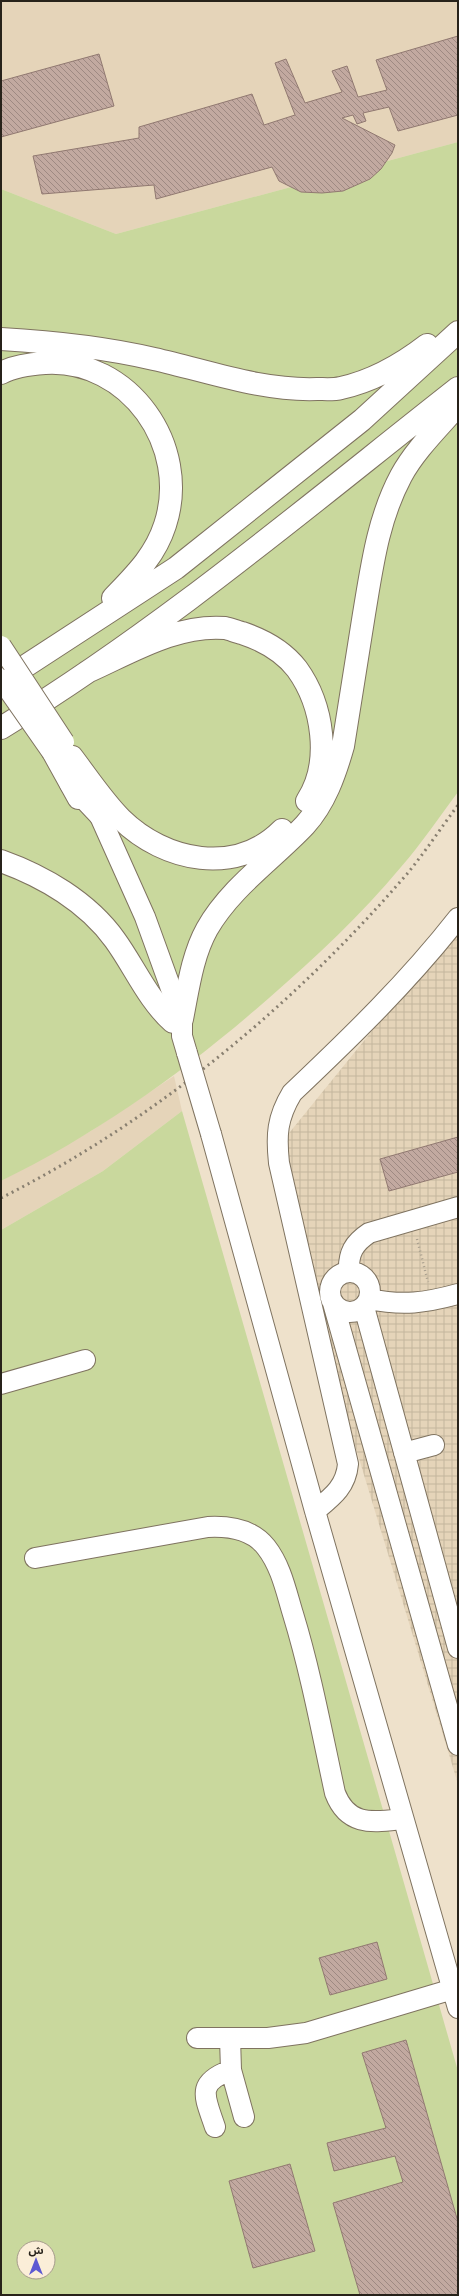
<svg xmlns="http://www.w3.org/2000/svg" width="459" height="2296" viewBox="0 0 459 2296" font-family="Inter,'Noto Sans Arabic',sans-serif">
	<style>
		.built { fill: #e5d4b9 }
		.industrial { fill: url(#industrial-grid) }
		.grass { fill: #c9d89d; fill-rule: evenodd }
		.building { fill: url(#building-back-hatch); stroke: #917971 }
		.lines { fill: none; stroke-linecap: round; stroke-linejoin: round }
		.minor-casing { stroke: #7f7360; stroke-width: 22 }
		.major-casing { stroke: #7f7360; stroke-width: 24 }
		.path { stroke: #a99f8e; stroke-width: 2.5; stroke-dasharray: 1 3; stroke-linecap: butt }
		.minor { stroke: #fff; stroke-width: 20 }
		.major { stroke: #fff; stroke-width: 22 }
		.rail { stroke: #887f70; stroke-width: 3; stroke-dasharray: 2 4; stroke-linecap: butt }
		.minor-bridge-casing { stroke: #7f7360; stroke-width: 22; stroke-linecap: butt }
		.minor-bridge { stroke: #fff; stroke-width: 20 }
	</style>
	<defs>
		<pattern id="industrial-grid" width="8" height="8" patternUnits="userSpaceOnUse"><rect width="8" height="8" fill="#e5d4b9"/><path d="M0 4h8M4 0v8" fill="none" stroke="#c4b69e"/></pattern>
		<pattern id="building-back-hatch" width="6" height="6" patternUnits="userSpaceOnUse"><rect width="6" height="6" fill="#c2a9a0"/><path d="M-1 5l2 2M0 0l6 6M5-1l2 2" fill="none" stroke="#9e8982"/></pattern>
	</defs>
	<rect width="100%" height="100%" fill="#eee1cb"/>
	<path class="built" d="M 1,1 L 458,1 L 458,142 L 116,234 L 1,189 Z
		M 174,1076 L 182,1111 L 103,1171 L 1,1230 L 1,1181 L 91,1131 Z"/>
	<path class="industrial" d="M 458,925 L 458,1784 L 326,1350 L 281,1143 Z"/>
	<path class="grass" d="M 458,142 L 458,792 C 439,817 422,843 401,867 C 361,915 316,957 269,998 C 188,1069 99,1133 1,1181 L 1,189 L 116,234 Z
		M 182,1111 L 458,2071 L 458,2295 L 1,2295 L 1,1230 L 103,1171 ZM 24,2248 L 48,2248 L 48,2272 L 24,2272 Z"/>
	<path class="building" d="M 458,36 L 458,115 L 398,131 L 389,107 L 363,113 L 366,121 L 357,124 L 353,115 L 342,118 L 395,145 L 392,153 L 381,169 L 370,179 L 343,191 L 322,193 L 301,192 L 279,181 L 272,167 L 156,199 L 154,185 L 42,194 L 33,156 L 139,138 L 139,127 L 252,94 L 264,125 L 295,115 L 275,63 L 286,59 L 305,103 L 342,92 L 332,71 L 347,66 L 358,97 L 387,90 L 376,60 Z
		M 99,54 L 114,106 L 1,137 L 1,81 Z
		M 458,1137 L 458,1172 L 389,1191 L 380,1159 Z
		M 377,1942 L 387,1979 L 330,1995 L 319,1958 Z
		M 406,2040 L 458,2222 L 458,2295 L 360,2295 L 333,2203 L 403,2182 L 395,2156 L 334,2171 L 327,2143 L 386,2128 L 362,2053 Z
		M 290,2164 L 315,2251 L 253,2268 L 229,2181 Z"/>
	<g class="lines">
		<g class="minor-casing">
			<path id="minor" d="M 52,752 L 78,799
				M 94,803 L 145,917 L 182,1019 L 182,1036 L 187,1053
				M 211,1134 L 315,1511 L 458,2008
				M 349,1272 C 348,1253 354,1243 369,1233 L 458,1207
				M330 1292a20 20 0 1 1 40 0a20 20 0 1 1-40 0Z
				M 369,1299 C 403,1306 425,1303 458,1294
				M 333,1303 L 458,1745
				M 364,1307 L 458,1648
				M 1,1384 L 85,1360
				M 404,1453 L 434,1445
				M 315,1511 C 332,1497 346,1487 348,1464 L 279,1163 C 276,1135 277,1118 292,1093 C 351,1037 408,982 458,918
				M 35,1558 L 208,1527 C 228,1526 252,1529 266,1547 C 281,1566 286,1591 293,1614 C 311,1673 322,1733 335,1793 C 348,1827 373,1822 403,1819
				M 197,2038 L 268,2038 L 306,2033 L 453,1989
				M 230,2038 L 231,2070 L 244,2117
				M 215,2127 C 205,2097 195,2083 231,2070"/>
		</g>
		<g class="major-casing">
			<path id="major" d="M 1,339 C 53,342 103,347 154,359 C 208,371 261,391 317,389 C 324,389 333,390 341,388 C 373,381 401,365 427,345
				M 1,373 C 14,366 30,364 45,363 C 129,358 191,446 165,525 C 155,556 135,575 113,598
				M 87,672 C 130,653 176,624 225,628 C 230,629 237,632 242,633 C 263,640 284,652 297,669 C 323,705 332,763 307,801
				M 1,682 L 176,568 L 362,420 L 458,332
				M 1,728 C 163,629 309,505 458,388
				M 72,757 C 88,778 103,801 121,819 C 165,862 236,876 282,830
				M 71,784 L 102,817
				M 1,861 C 43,876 88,902 115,940 C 134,966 148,1000 173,1022
				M 182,1019 C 188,989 192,956 207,929 C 231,887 273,859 305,825 C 325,803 335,774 343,746 C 350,702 357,658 364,614 C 372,566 378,519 401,476 C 415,450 439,427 458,405"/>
		</g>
		<path class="path" d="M 417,1239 L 428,1282"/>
		<use href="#minor" class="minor"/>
		<use href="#major" class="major"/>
		<path class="rail" d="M 1,1198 C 156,1120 294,1005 407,874 C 425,852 441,828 458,805"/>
		<g class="minor-bridge-casing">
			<path id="minor-bridge" d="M 1,646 L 64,742
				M 1,679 L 52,752
				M 187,1053 L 211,1134"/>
		</g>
		<use href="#minor-bridge" class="minor-bridge"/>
	</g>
	<rect width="459" height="2296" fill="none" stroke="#27221a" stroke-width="4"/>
	<g transform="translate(36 2260)"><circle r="19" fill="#fbeed8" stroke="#a69c8c"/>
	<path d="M0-3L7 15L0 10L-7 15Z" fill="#5d59d2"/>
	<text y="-6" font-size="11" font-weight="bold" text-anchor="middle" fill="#27221a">ش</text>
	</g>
</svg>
